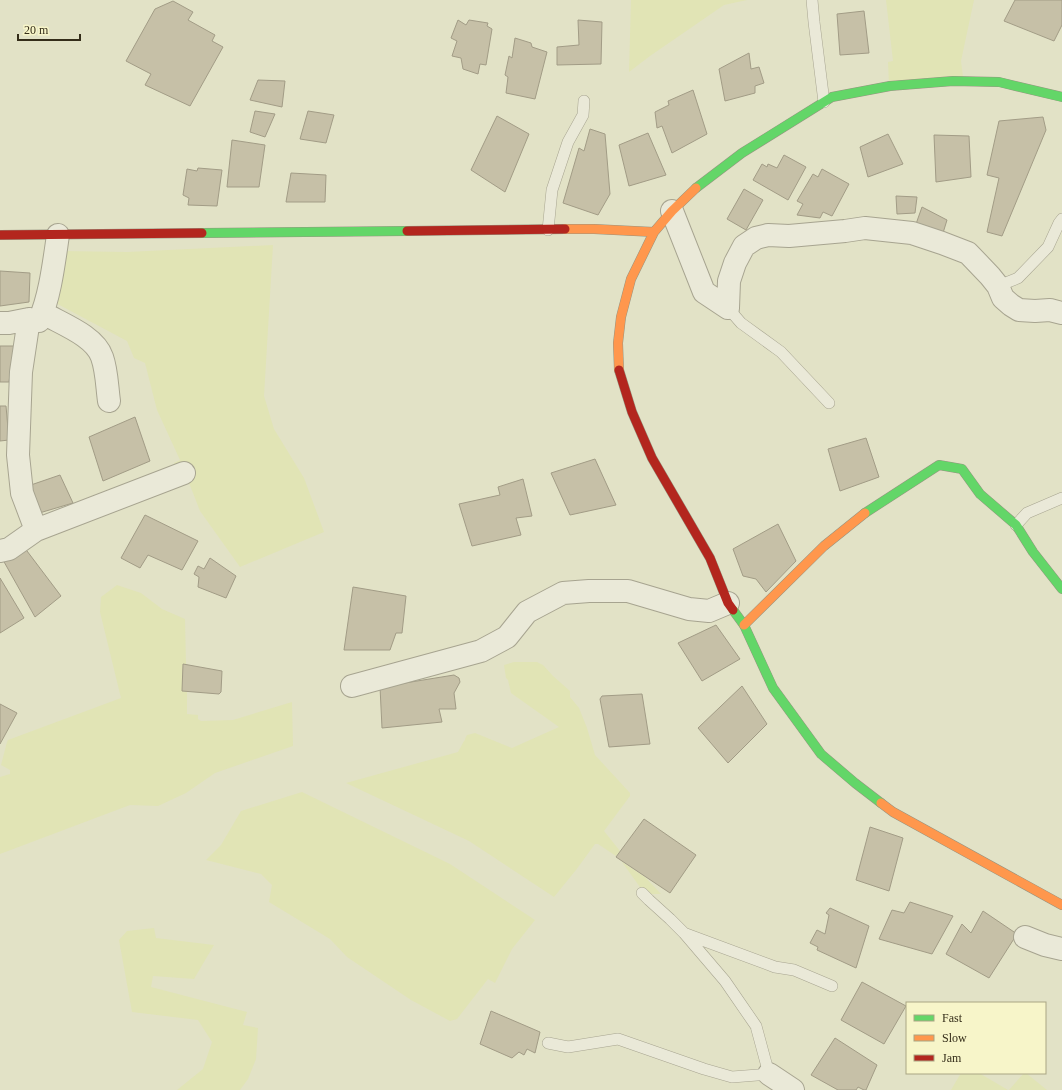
<svg xmlns="http://www.w3.org/2000/svg" width="1062" height="1090" viewBox="0 0 1062 1090" font-family="'Times New Roman',serif">
	<style>
		.farmland { fill: #e1e4b5 }
		.building { fill: #c6c0a7; stroke: #a29c86 }
		.lines { fill: none; stroke-linecap: round; stroke-linejoin: round }
		.lane-casing { stroke: #a7a490; stroke-width: 12 }
		.street-casing { stroke: #a7a490; stroke-width: 24 }
		.fast-casing { stroke: #969480; stroke-width: 10 }
		.slow-casing { stroke: #969480; stroke-width: 10 }
		.jam-casing { stroke: #969480; stroke-width: 10 }
		.lane { stroke: #eae9d8; stroke-width: 11 }
		.street { stroke: #eae9d8; stroke-width: 22 }
		.fast { stroke: #63d668; stroke-width: 9 }
		.slow { stroke: #ff974d; stroke-width: 9 }
		.jam { stroke: #b3261e; stroke-width: 9 }
	</style>
	<rect width="100%" height="100%" fill="#e2e2c6"/>
	<path class="farmland" d="M 631,0 L 747,0 L 724,5 L 650,56 L 629,72 Z
		M 886,0 L 974,0 L 961,61 L 963,77 L 889,84 L 888,62 L 893,61 Z
		M 273,245 L 264,396 L 274,429 L 304,478 L 324,532 L 240,567 L 200,511 L 186,475 L 179,477 L 174,463 L 180,460 L 157,410 L 145,363 L 134,358 L 127,341 L 52,301 L 60,251 L 127,252 Z
		M 117,585 L 141,593 L 162,609 L 185,619 L 186,665 L 183,664 L 182,691 L 187,692 L 187,714 L 198,715 L 198,719 L 201,721 L 233,720 L 292,702 L 293,746 L 215,773 L 186,793 L 158,806 L 130,805 L 0,854 L 0,777 L 10,774 L 10,770 L 1,765 L 7,742 L 8,740 L 121,698 L 100,612 L 101,597 Z
		M 514,662 L 537,662 L 543,665 L 553,676 L 570,691 L 570,697 L 579,708 L 587,728 L 595,755 L 630,793 L 630,796 L 604,831 L 620,851 L 616,856 L 598,844 L 595,844 L 576,870 L 554,897 L 469,841 L 346,783 L 458,752 L 464,741 L 465,740 L 465,739 L 467,735 L 475,733 L 512,748 L 559,727 L 511,693 L 508,680 L 506,678 L 504,665 Z
		M 302,792 L 450,864 L 535,920 L 512,949 L 495,983 L 488,979 L 457,1019 L 450,1021 L 411,1000 L 347,957 L 330,939 L 269,902 L 272,885 L 261,874 L 206,860 L 221,845 L 241,811 Z
		M 622,862 L 645,877 L 661,894 L 645,894 Z
		M 154,928 L 156,938 L 214,945 L 194,979 L 153,976 L 151,987 L 247,1012 L 243,1025 L 258,1028 L 256,1059 L 248,1079 L 240,1090 L 177,1090 L 203,1069 L 212,1042 L 198,1020 L 132,1012 L 119,940 L 127,931 Z
		M 961,1073 L 979,1073 L 1008,1090 L 951,1090 Z
		M 1024,1073 L 1026,1073 L 1047,1090 L 1009,1090 Z"/>
	<path class="building" d="M 1015,0 L 1062,0 L 1062,25 L 1054,41 L 1004,21 Z
		M 173,1 L 193,12 L 188,20 L 215,35 L 212,41 L 223,47 L 190,106 L 145,85 L 151,74 L 126,61 L 155,9 Z
		M 864,11 L 869,53 L 840,55 L 837,14 Z
		M 458,20 L 466,25 L 469,20 L 488,23 L 487,26 L 492,29 L 486,65 L 480,64 L 478,74 L 463,69 L 461,58 L 452,56 L 457,41 L 451,38 Z
		M 578,20 L 602,22 L 601,64 L 557,65 L 557,47 L 579,45 Z
		M 515,38 L 531,43 L 532,47 L 547,52 L 535,99 L 506,93 L 508,77 L 505,75 L 509,56 L 512,58 Z
		M 749,53 L 751,69 L 759,67 L 764,83 L 755,86 L 755,93 L 725,101 L 719,69 Z
		M 258,80 L 285,81 L 282,107 L 250,100 Z
		M 693,90 L 707,134 L 672,153 L 662,126 L 657,128 L 655,112 L 669,105 L 668,101 Z
		M 255,111 L 275,114 L 265,137 L 250,132 Z
		M 308,111 L 334,115 L 326,143 L 300,139 Z
		M 497,116 L 529,134 L 505,192 L 471,170 Z
		M 1043,117 L 1046,130 L 1002,236 L 987,232 L 999,178 L 987,175 L 999,121 Z
		M 590,129 L 605,134 L 610,194 L 598,215 L 563,203 L 579,148 L 584,151 Z
		M 648,133 L 666,175 L 629,186 L 619,145 Z
		M 888,134 L 903,164 L 868,177 L 860,147 Z
		M 934,135 L 969,136 L 971,177 L 936,182 Z
		M 232,140 L 265,145 L 259,187 L 227,187 Z
		M 784,155 L 806,167 L 788,200 L 753,180 L 762,164 L 767,167 L 768,164 L 777,168 Z
		M 198,168 L 222,170 L 217,206 L 188,205 L 189,198 L 183,195 L 187,169 L 197,171 Z
		M 822,169 L 849,184 L 832,216 L 823,212 L 820,218 L 797,215 L 803,204 L 797,201 L 813,174 L 818,177 Z
		M 291,173 L 326,175 L 325,202 L 286,202 Z
		M 744,189 L 763,200 L 746,230 L 727,219 Z
		M 896,196 L 917,197 L 915,213 L 897,214 Z
		M 922,207 L 947,220 L 943,233 L 916,224 Z
		M 0,271 L 30,273 L 29,302 L 0,306 Z
		M 0,346 L 14,346 L 9,382 L 0,382 Z
		M 0,406 L 6,406 L 9,440 L 0,441 Z
		M 135,417 L 150,461 L 103,481 L 89,437 Z
		M 866,438 L 879,477 L 840,491 L 828,449 Z
		M 595,459 L 616,505 L 570,515 L 551,473 Z
		M 60,475 L 73,503 L 36,514 L 25,487 Z
		M 523,479 L 532,516 L 516,518 L 521,535 L 472,546 L 459,504 L 500,495 L 498,487 Z
		M 145,515 L 198,541 L 182,570 L 148,555 L 140,568 L 121,558 Z
		M 778,524 L 796,561 L 766,592 L 756,579 L 743,576 L 733,549 Z
		M 24,547 L 61,596 L 35,617 L 3,560 Z
		M 210,558 L 236,576 L 226,598 L 198,587 L 199,577 L 194,574 L 198,566 L 204,569 Z
		M 0,578 L 24,618 L 0,633 Z
		M 353,587 L 406,596 L 402,633 L 396,633 L 390,650 L 344,650 Z
		M 716,625 L 740,659 L 702,681 L 678,643 Z
		M 183,664 L 222,671 L 221,692 L 219,694 L 182,691 Z
		M 454,675 L 459,678 L 460,682 L 454,693 L 456,709 L 439,709 L 442,722 L 382,728 L 380,687 Z
		M 742,686 L 767,724 L 728,763 L 698,728 Z
		M 642,694 L 650,744 L 609,747 L 600,699 L 602,696 Z
		M 0,704 L 17,713 L 0,744 Z
		M 644,819 L 696,855 L 670,893 L 616,857 Z
		M 870,827 L 903,838 L 889,891 L 856,880 Z
		M 910,902 L 953,916 L 932,954 L 879,939 L 892,910 L 904,913 Z
		M 830,908 L 869,926 L 856,968 L 817,950 L 818,947 L 810,943 L 817,930 L 825,934 L 829,915 L 826,913 Z
		M 983,911 L 1017,934 L 989,978 L 946,954 L 962,924 L 971,933 Z
		M 862,982 L 906,1006 L 884,1044 L 841,1020 Z
		M 491,1011 L 540,1032 L 535,1053 L 527,1049 L 524,1055 L 519,1052 L 512,1058 L 480,1044 Z
		M 835,1038 L 877,1065 L 866,1090 L 864,1090 L 858,1087 L 856,1090 L 838,1090 L 811,1075 Z"/>
	<g class="lines">
		<g class="lane-casing">
			<path id="lane" d="M 812,0 L 814,22 L 824,102
				M 548,230 L 552,190 L 568,142 L 583,115 L 584,101
				M 998,286 L 1018,278 L 1048,247 L 1059,223 L 1062,219
				M 728,308 L 741,323 L 781,352 L 829,403
				M 1016,525 L 1027,513 L 1062,498
				M 686,934 L 775,967 L 794,970 L 832,986
				M 548,1043 L 568,1047 L 618,1039 L 704,1069 L 732,1077 L 769,1074 L 756,1026 L 725,981 L 684,933 L 670,919 L 649,900 L 642,893"/>
		</g>
		<g class="street-casing">
			<path id="street" d="M 672,211 L 704,292 L 728,308
				M 728,308 L 729,281 L 735,263 L 744,246 L 756,238 L 768,235 L 789,236 L 845,231 L 865,228 L 912,233 L 942,243 L 968,253 L 990,276 L 998,286 L 1003,298 L 1011,305 L 1019,310 L 1035,311 L 1050,310 L 1062,313
				M 43,313 C 62,324 95,336 102,357 C 107,371 107,387 109,401
				M 29,319 L 21,372 L 18,455 L 22,493 L 36,530
				M 0,323 L 9,323 L 29,319 L 39,321 C 50,297 54,262 58,235
				M 0,551 L 9,549 L 36,530 L 184,473
				M 352,686 L 481,651 L 507,637 L 527,612 L 563,593 L 589,591 L 628,591 L 689,609 L 709,611 L 728,603
				M 1025,937 L 1045,945 L 1062,949
				M 769,1074 L 793,1090"/>
		</g>
		<g class="fast-casing">
			<path id="fast" d="M 696,188 L 742,153 L 832,97 L 890,86 L 953,81 L 999,82 L 1062,97
				M 202,233 L 407,231
				M 865,513 L 939,465 L 962,469 L 980,494 L 1016,525 L 1033,552 L 1062,589
				M 733,610 L 744,625 L 773,688 L 821,754 L 855,783 L 881,803"/>
		</g>
		<g class="slow-casing">
			<path id="slow" d="M 565,229 L 594,229 L 654,232
				M 619,370 L 618,343 L 621,317 L 631,279 L 654,232 L 672,211 L 696,188
				M 744,625 L 824,546 L 865,513
				M 881,803 L 893,812 L 1062,905"/>
		</g>
		<g class="jam-casing">
			<path id="jam" d="M 407,231 L 565,229
				M 0,235 L 202,233
				M 619,370 L 632,412 L 652,458 L 710,558 L 728,603 L 733,610"/>
		</g>
		<use href="#lane" class="lane"/>
		<use href="#street" class="street"/>
		<use href="#fast" class="fast"/>
		<use href="#slow" class="slow"/>
		<use href="#jam" class="jam"/>
	</g>
	<rect x="906" y="1002" width="140" height="72" fill="#f7f5c9" stroke="#a9a583"/>
	<rect x="914" y="1015" width="20" height="6" fill="#63d668" stroke="#a9a583"/>
	<text x="942" y="1022" font-size="12" fill="#342d19">Fast</text>
	<rect x="914" y="1035" width="20" height="6" fill="#ff974d" stroke="#a9a583"/>
	<text x="942" y="1042" font-size="12" fill="#342d19">Slow</text>
	<rect x="914" y="1055" width="20" height="6" fill="#b3261e" stroke="#a9a583"/>
	<text x="942" y="1062" font-size="12" fill="#342d19">Jam</text>
	<path d="M18 34v6h62v-6" fill="none" stroke="#342d19" stroke-width="2"/>
	<text x="24" y="34" font-size="12" fill="#342d19" stroke="#f7f5c9" stroke-width="3" paint-order="stroke">20 m</text>
</svg>
